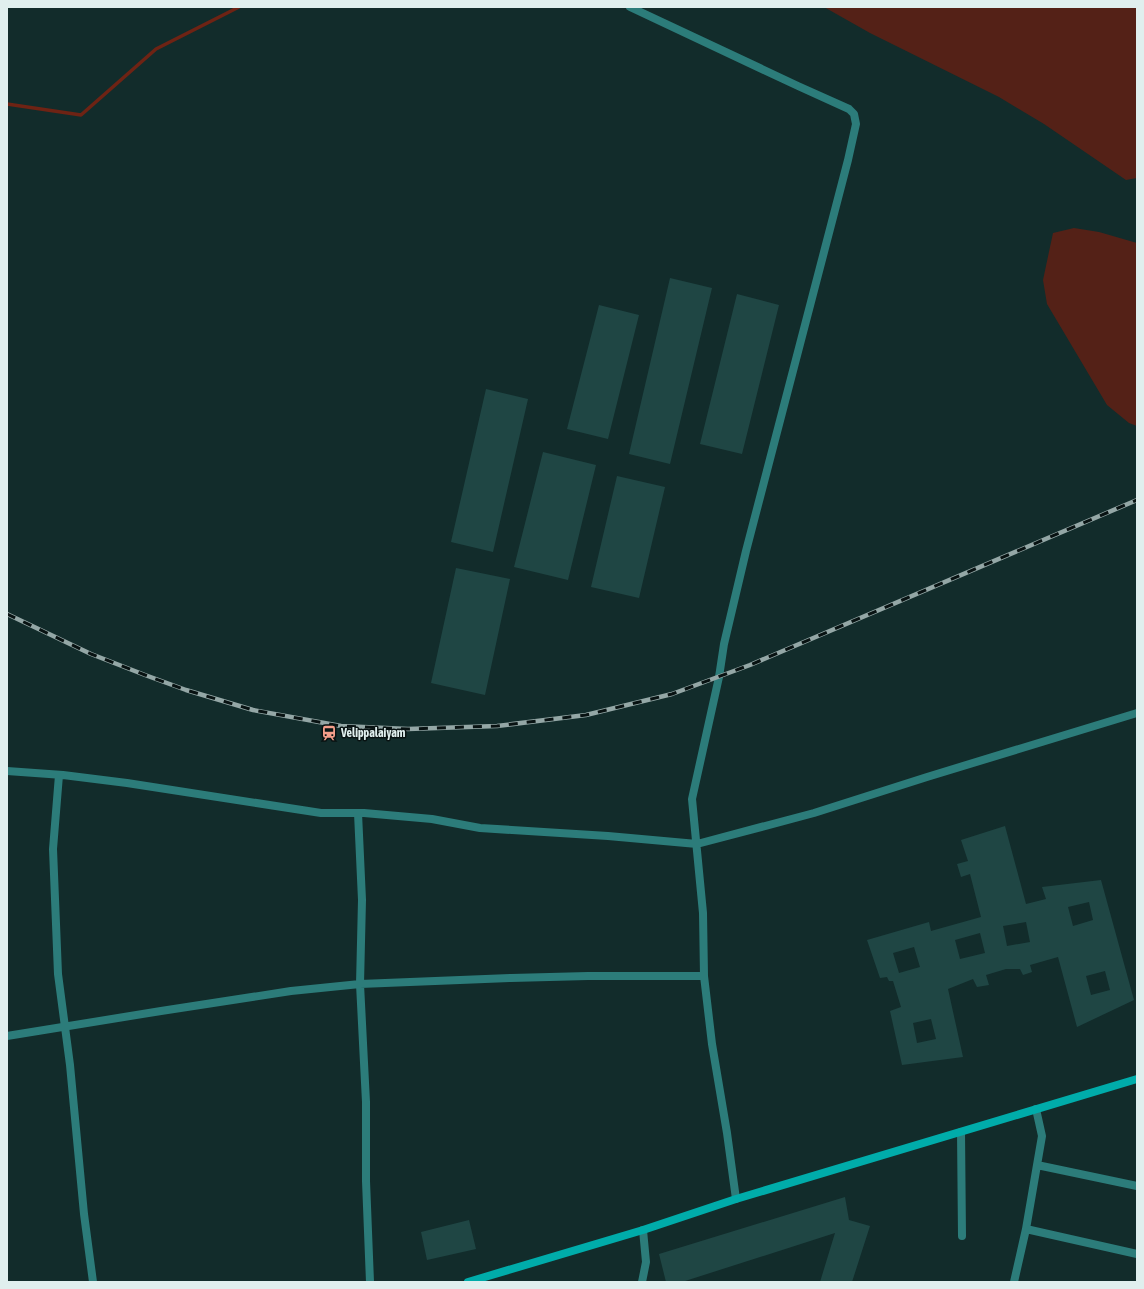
<svg xmlns="http://www.w3.org/2000/svg" width="1144" height="1289" viewBox="0 0 1144 1289" font-family="'Asap Condensed',sans-serif">
	<style>
		.green { fill: #542117 }
		.lines { fill: none; stroke-linecap: round; stroke-linejoin: round }
		.stream { stroke: #6e2314; stroke-width: 3.5 }
		.building { fill: #1f4644; fill-rule: evenodd }
		.minor { stroke: #2c7c7a; stroke-width: 8 }
		.secondary { stroke: #00acaa; stroke-width: 8 }
		.rail-casing { stroke: #94a7a6; stroke-width: 4.5 }
		.rail { stroke: #081212; stroke-width: 3; stroke-dasharray: 9; stroke-linecap: butt }
		.labels { text-anchor: middle; stroke-width: 3; stroke-linejoin: round; paint-order: stroke }
		.poi-label { font-size: 12px; font-weight: bold; fill: #e0efee; stroke: #081212; text-anchor: start }
	</style>
	<rect width="100%" height="100%" fill="#122c2b"/>
	<path class="green" d="M 824,7 L 1137,7 L 1137,178 L 1126,180 L 1044,124 L 999,97 L 870,33 Z
		M 1074,228 L 1099,232 L 1137,243 L 1137,426 L 1129,423 L 1107,405 L 1047,304 L 1043,280 L 1053,233 Z"/>
	<g class="lines">
		<path class="stream" d="M 7,104 L 81,115 L 156,49 L 239,7"/>
	</g>
	<path class="building" d="M 670,278 L 712,288 L 670,464 L 629,454 Z
		M 737,294 L 779,305 L 742,454 L 700,444 Z
		M 599,305 L 639,315 L 608,439 L 567,429 Z
		M 486,389 L 528,399 L 493,552 L 451,542 Z
		M 543,452 L 596,465 L 568,580 L 514,567 Z
		M 617,476 L 665,487 L 639,598 L 591,587 Z
		M 456,568 L 510,579 L 485,695 L 431,683 Z
		M 1005,826 L 1026,904 L 1046,899 L 1042,887 L 1101,880 L 1134,1000 L 1077,1027 L 1058,957 L 1030,965 L 1032,972 L 1023,975 L 1020,969 L 1006,969 L 986,975 L 989,985 L 977,987 L 973,979 L 948,989 L 963,1057 L 902,1065 L 890,1011 L 901,1007 L 893,981 L 889,981 L 887,977 L 880,978 L 867,940 L 929,922 L 931,931 L 981,917 L 970,874 L 961,877 L 957,864 L 968,861 L 961,840 ZM 1089,902 L 1093,920 L 1073,926 L 1068,907 ZM 1026,922 L 1030,942 L 1007,946 L 1003,926 ZM 980,933 L 985,953 L 960,959 L 955,940 ZM 914,947 L 920,967 L 899,973 L 893,953 ZM 1105,971 L 1110,990 L 1091,995 L 1086,976 ZM 931,1019 L 936,1039 L 917,1043 L 913,1023 Z
		M 845,1197 L 849,1220 L 870,1226 L 852,1282 L 820,1282 L 835,1233 L 682,1282 L 666,1282 L 659,1254 Z
		M 469,1220 L 476,1249 L 427,1260 L 421,1232 Z"/>
	<g class="lines">
		<path class="minor" d="M 630,7 L 798,86 L 849,109 L 854,114 L 856,124 L 848,160 L 746,551 L 724,644 L 719,677 L 692,799 L 703,913 L 704,976 L 712,1044 L 727,1133 L 736,1199
			M 7,771 L 63,775 L 127,783 L 321,813 L 364,813 L 432,819 L 480,828 L 608,836 L 697,844 L 814,813 L 927,777 L 1137,713
			M 59,775 L 53,849 L 58,974 L 70,1065 L 84,1214 L 93,1282
			M 358,813 L 362,900 L 360,984 L 366,1102 L 366,1181 L 370,1282
			M 7,1036 L 161,1011 L 291,991 L 360,984 L 511,978 L 588,976 L 704,976
			M 961,1132 L 962,1236
			M 1037,1165 L 1137,1186
			M 1026,1229 L 1137,1254
			M 642,1282 L 646,1262 L 643,1230
			M 1014,1282 L 1026,1229 L 1042,1136 L 1036,1109"/>
		<path class="secondary" d="M 468,1282 L 643,1230 L 736,1199 L 1137,1079"/>
		<g class="rail-casing">
			<path id="rail" d="M 7,614 L 91,654 L 145,675 L 186,690 L 253,710 L 341,726 L 408,729 L 497,726 L 586,715 L 672,694 L 750,665 L 1137,500"/>
		</g>
		<use href="#rail" class="rail"/>
	</g>
	<defs>
		<g id="station-bare" transform="scale(1.2)"><path d="M-3-6H3Q5-6 5-4V2Q5 4 3 4L4.5 6H3L1.5 4h-3L-3 6H-4.5L-3 4Q-5 4-5 2V-4Q-5-6-3-6ZM-3.5-4v3h7v-3ZM-3.5 1v1.5H-2V1ZM2 1v1.5H3.5V1Z" fill="#f49e8a" stroke="#081212" stroke-width="2.5" paint-order="stroke"/></g>
	</defs>
	<g fill-rule="evenodd">
		<use href="#station-bare" x="329" y="733"/>
	</g>
	<g class="labels">
		<g class="poi-label">
			<text x="341" y="737">Velippalaiyam</text>
		</g>
	</g>
	<rect width="1144" height="1289" fill="none" stroke="#e0efee" stroke-width="16"/>
</svg>
